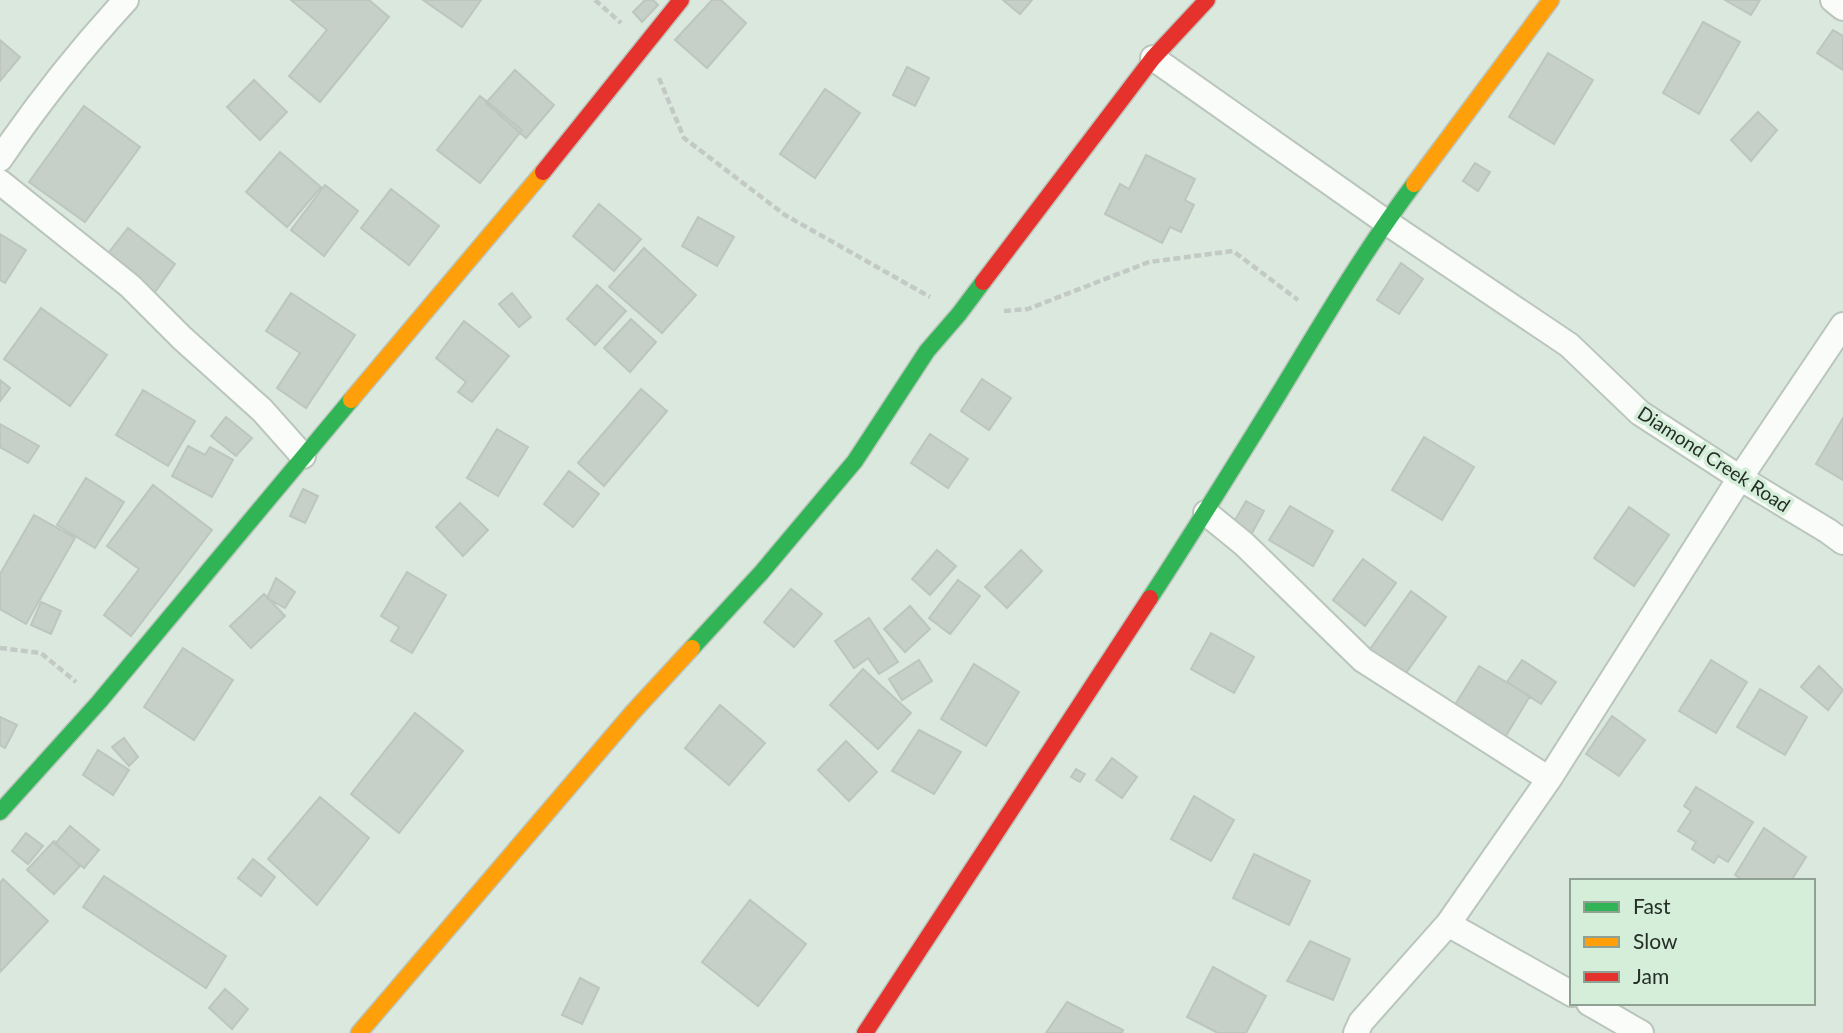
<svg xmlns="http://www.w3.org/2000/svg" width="1843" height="1033" viewBox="0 0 1843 1033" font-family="Lato,sans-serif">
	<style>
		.building { fill: #c6d0c8; stroke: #bcc6be; stroke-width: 2 }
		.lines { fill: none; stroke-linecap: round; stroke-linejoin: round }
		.street-casing { stroke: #bac5bc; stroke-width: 28 }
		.fast-casing { stroke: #bac5bc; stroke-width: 19 }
		.slow-casing { stroke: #bac5bc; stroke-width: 19 }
		.jam-casing { stroke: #bac5bc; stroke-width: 19 }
		.path { stroke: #c3c9c4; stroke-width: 4.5; stroke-dasharray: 7 3.5; stroke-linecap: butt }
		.street { stroke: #fafcfa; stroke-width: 24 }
		.fast { stroke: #30b455; stroke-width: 16 }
		.slow { stroke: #ff9f0a; stroke-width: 16 }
		.jam { stroke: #e5322d; stroke-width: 16 }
		.labels { text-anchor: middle; stroke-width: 7; stroke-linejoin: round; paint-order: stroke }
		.street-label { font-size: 19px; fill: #252e27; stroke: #d5eeda }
	</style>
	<rect width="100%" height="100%" fill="#dbe8de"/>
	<path class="building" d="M 291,0 L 369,0 L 389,17 L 320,102 L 289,76 L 327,30 Z
		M 423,0 L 481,0 L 462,27 Z
		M 645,0 L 653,0 L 658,5 L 642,22 L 633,12 Z
		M 712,0 L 721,0 L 746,23 L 707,68 L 675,40 Z
		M 1003,0 L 1032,0 L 1020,14 Z
		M 1725,0 L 1760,0 L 1751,15 Z
		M 1703,22 L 1740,42 L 1699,114 L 1663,93 Z
		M 1833,30 L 1843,36 L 1843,70 L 1817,53 Z
		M 0,40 L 20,57 L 0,81 Z
		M 1548,53 L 1593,80 L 1554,144 L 1509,117 Z
		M 907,67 L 929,78 L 915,106 L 893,95 Z
		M 515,70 L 554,105 L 526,138 L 486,103 Z
		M 254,80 L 287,112 L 260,140 L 227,107 Z
		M 825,89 L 860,113 L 815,178 L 780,154 Z
		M 480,96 L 522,130 L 480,183 L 437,150 Z
		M 84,106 L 140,147 L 85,222 L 29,182 Z
		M 1758,112 L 1777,130 L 1751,161 L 1731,140 Z
		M 280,152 L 321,187 L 287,227 L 246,192 Z
		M 1146,155 L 1195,179 L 1185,200 L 1194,205 L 1181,232 L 1170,227 L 1162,243 L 1105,214 L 1120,184 L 1129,189 Z
		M 1475,163 L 1490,172 L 1478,191 L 1463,181 Z
		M 325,185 L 358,211 L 324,256 L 291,230 Z
		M 391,189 L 439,226 L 409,265 L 361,228 Z
		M 599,204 L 641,239 L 614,271 L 573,236 Z
		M 698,217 L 734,237 L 717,266 L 682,246 Z
		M 128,228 L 175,264 L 155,292 L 106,256 Z
		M 0,234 L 26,250 L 5,283 L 0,280 Z
		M 644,248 L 696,295 L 662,333 L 609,287 Z
		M 1401,263 L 1423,279 L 1399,314 L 1377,300 Z
		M 597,285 L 626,311 L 595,345 L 567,319 Z
		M 291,293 L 355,335 L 306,408 L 277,388 L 300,353 L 266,331 Z
		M 512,293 L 531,317 L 519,327 L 499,304 Z
		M 41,308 L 107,355 L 70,406 L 4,359 Z
		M 631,319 L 656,342 L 630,372 L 604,348 Z
		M 464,321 L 509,356 L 472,402 L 458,392 L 466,382 L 436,358 Z
		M 982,379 L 1011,398 L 989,430 L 961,411 Z
		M 0,380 L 10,388 L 0,401 Z
		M 641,389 L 667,411 L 604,486 L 578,463 Z
		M 143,390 L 195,421 L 168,466 L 116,435 Z
		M 226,417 L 252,438 L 236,456 L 211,436 Z
		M 1843,418 L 1843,480 L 1816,464 Z
		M 0,424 L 39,446 L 28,463 L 0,447 Z
		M 497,429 L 528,447 L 498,496 L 467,478 Z
		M 930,434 L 968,459 L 948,488 L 911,463 Z
		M 1424,437 L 1474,467 L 1442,520 L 1392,490 Z
		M 188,446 L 205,455 L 210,447 L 233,460 L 212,497 L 172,476 Z
		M 569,471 L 599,494 L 573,527 L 544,504 Z
		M 86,478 L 124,502 L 95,548 L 57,525 Z
		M 153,485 L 212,530 L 131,636 L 104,615 L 139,569 L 107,546 Z
		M 303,489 L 318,496 L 305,523 L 290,516 Z
		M 1246,501 L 1264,511 L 1252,533 L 1234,522 Z
		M 460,503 L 488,530 L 463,556 L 436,527 Z
		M 1290,506 L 1333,531 L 1313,566 L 1269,540 Z
		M 1629,507 L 1669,535 L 1634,586 L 1594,558 Z
		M 34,515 L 75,538 L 26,624 L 0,609 L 0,574 Z
		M 937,550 L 956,566 L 930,595 L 912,579 Z
		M 1021,550 L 1042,571 L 1007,608 L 985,587 Z
		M 1363,559 L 1396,583 L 1365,626 L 1333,600 Z
		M 407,572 L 446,595 L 412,653 L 391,641 L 399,627 L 381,616 Z
		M 276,578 L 295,592 L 285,608 L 267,598 Z
		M 958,580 L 980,596 L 950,634 L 929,618 Z
		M 791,589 L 822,614 L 794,647 L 764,622 Z
		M 1411,591 L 1446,617 L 1403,677 L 1368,652 Z
		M 264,594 L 285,616 L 251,648 L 230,626 Z
		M 41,602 L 61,611 L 51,634 L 31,625 Z
		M 910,606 L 930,629 L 905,652 L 884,629 Z
		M 869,618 L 898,662 L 879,674 L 868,658 L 854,668 L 835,641 Z
		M 1211,633 L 1254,657 L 1234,693 L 1191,669 Z
		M 183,648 L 233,680 L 194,740 L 144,707 Z
		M 919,660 L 932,681 L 902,700 L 889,679 Z
		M 1522,660 L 1556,682 L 1541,704 L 1507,682 Z
		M 1711,660 L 1747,682 L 1716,733 L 1679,711 Z
		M 974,664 L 1019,692 L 986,746 L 941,719 Z
		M 1479,666 L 1530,696 L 1504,739 L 1453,708 Z
		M 1819,666 L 1843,690 L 1828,710 L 1801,687 Z
		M 863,669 L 911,713 L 878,749 L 830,705 Z
		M 1760,689 L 1807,717 L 1785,755 L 1737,727 Z
		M 720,705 L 765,743 L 729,785 L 685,748 Z
		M 415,713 L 463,751 L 399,833 L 351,794 Z
		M 1612,716 L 1645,740 L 1619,776 L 1586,754 Z
		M 0,717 L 17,725 L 5,748 L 0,745 Z
		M 919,730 L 961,752 L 934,794 L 892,771 Z
		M 124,738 L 138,757 L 129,766 L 112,747 Z
		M 846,741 L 877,772 L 849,801 L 818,770 Z
		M 98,750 L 129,770 L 113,795 L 83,775 Z
		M 1112,758 L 1137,777 L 1122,798 L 1096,780 Z
		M 1076,769 L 1085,774 L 1080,782 L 1071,777 Z
		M 1696,787 L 1753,822 L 1728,862 L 1718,856 L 1714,863 L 1692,849 L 1696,842 L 1678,831 L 1691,811 L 1684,806 Z
		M 1194,796 L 1234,820 L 1211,861 L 1171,839 Z
		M 320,797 L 369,838 L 317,905 L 268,859 Z
		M 70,826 L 99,850 L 84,868 L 55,844 Z
		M 1764,828 L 1806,857 L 1791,881 L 1744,881 L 1735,875 Z
		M 26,833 L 43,846 L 28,864 L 12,851 Z
		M 54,841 L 80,866 L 54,894 L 27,870 Z
		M 1254,854 L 1310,881 L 1289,925 L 1233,898 Z
		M 253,859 L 275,877 L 261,896 L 238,878 Z
		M 104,876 L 226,956 L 206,988 L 83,907 Z
		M 3,879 L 48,921 L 0,972 L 0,883 Z
		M 750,900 L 806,944 L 758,1006 L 702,962 Z
		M 1310,941 L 1350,959 L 1333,1000 L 1287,981 Z
		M 1213,967 L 1266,996 L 1246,1033 L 1218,1033 L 1187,1017 Z
		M 580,978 L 599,988 L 582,1024 L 562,1015 Z
		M 225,989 L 248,1009 L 232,1029 L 209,1008 Z
		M 1067,1002 L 1123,1030 L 1122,1033 L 1046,1033 Z"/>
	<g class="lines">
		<g class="street-casing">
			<path id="street" d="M 1833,0 L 1843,8
				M 1153,58 L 1386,222 L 1569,345 L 1640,413 L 1740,478 L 1828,531 L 1843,542
				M 0,159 C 38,103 80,50 126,0
				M 0,182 L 130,286 L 182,338 L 262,410 L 303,456
				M 1206,513 L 1244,544 L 1363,660 L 1549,779
				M 1448,924 L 1572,994
				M 1589,1003 L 1641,1033
				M 1356,1033 L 1361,1022 L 1448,924 L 1549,779 L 1740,478 L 1843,325"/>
		</g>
		<g class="fast-casing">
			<path id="fast" d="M 1150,598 C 1194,531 1236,463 1278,395 C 1322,323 1364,251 1414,184
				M 692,648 L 761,573 L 855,461 L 927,351 L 959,314 L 983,282
				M 0,812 L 99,702 L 351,400"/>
		</g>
		<g class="slow-casing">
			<path id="slow" d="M 1414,184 L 1551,0
				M 351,400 L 543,172
				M 359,1033 L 633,712 L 692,648"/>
		</g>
		<g class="jam-casing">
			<path id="jam" d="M 543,172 L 681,0
				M 983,282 L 1153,58 L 1207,0
				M 865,1033 L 1150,598"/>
		</g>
		<path class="path" d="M 595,0 L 621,23
			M 659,78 L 684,138 L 785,215 L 930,297
			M 1004,311 L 1028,309 L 1149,262 L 1233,251 L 1298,300
			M 0,648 L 41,653 L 76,682"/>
		<use href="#street" class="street"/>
		<use href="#fast" class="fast"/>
		<use href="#slow" class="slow"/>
		<use href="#jam" class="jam"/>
	</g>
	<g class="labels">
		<g class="street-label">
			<text transform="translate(1714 459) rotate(33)" y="7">Diamond Creek Road</text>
		</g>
	</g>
	<rect x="1570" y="879" width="245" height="126" fill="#d5eeda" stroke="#8fa192" stroke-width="2"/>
	<rect x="1584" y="902" width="35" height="10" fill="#30b455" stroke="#8fa192" stroke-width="2"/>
	<text x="1633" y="914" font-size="21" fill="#252e27">Fast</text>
	<rect x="1584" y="937" width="35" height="10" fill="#ff9f0a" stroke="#8fa192" stroke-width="2"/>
	<text x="1633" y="949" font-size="21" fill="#252e27">Slow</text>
	<rect x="1584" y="972" width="35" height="10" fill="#e5322d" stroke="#8fa192" stroke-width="2"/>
	<text x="1633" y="984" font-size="21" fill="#252e27">Jam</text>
</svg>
